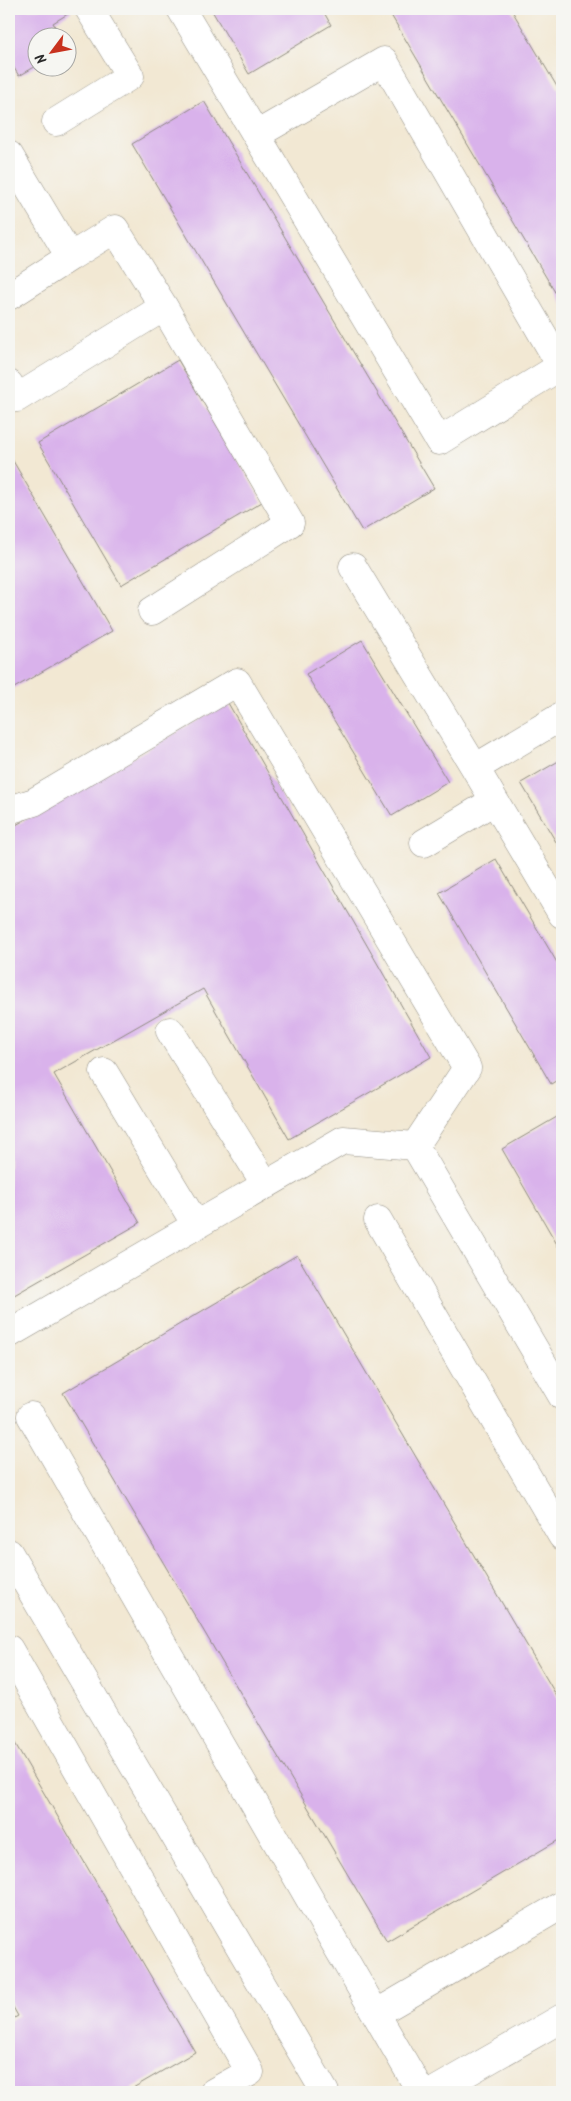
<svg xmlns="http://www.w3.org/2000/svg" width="571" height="2101" viewBox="0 0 571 2101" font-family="Kalam,sans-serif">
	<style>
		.building { fill: #d9b2eb }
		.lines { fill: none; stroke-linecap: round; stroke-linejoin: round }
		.minor-casing { stroke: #8e8a7f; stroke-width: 29 }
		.minor { stroke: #fff; stroke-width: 28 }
	</style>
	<rect width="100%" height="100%" fill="#f6f6f2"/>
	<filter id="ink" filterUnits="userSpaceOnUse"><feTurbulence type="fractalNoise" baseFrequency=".02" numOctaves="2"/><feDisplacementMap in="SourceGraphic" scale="10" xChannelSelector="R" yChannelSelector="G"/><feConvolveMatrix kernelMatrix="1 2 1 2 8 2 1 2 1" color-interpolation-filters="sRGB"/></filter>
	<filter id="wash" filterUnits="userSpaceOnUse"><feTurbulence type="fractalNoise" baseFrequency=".0096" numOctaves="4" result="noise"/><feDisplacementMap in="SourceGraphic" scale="20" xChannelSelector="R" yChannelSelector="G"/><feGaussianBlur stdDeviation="1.12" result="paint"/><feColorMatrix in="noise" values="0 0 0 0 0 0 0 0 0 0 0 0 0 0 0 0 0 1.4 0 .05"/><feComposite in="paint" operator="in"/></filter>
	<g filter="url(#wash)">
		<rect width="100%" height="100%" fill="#f2e8d3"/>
		<g id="blocks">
			<path class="building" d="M 9,9 L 69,9 L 71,12 L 53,23 L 62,38 L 38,38 L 38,65 L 19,76 L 9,60 Z
				M 211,9 L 322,9 L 331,25 L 249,74 Z
				M 390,9 L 511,9 L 562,95 L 562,304 L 388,10 Z
				M 204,101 L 434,488 L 362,531 L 132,144 Z
				M 178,360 L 262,502 L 121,585 L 38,443 Z
				M 9,454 L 112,631 L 9,691 Z
				M 362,640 L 448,782 L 392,816 L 306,674 Z
				M 228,703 L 431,1057 L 289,1139 L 203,989 L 54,1074 L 140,1223 L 9,1298 L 9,829 Z
				M 562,759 L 562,852 L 521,783 Z
				M 496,859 L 562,971 L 562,1077 L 551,1084 L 439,893 Z
				M 562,1114 L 562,1253 L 502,1149 Z
				M 297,1255 L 562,1705 L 562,1838 L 387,1941 L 63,1393 Z
				M 9,1733 L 195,2052 L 126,2092 L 9,2092 L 9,2021 L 18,2016 L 9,2000 Z"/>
		</g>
	</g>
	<g filter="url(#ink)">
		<use href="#blocks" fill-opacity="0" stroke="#8e8a7f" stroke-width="1"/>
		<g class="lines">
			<g class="minor-casing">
				<path id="minor" d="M 181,9 L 439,441 L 561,366 L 384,61 L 256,135
					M 56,122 L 130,76 L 89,9
					M 9,155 L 70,257 L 9,296
					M 70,257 L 115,229 L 164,307
					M 9,384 L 17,398 L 164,307 L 290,523 L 152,611
					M 353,567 L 475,768
					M 562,716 L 475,768 L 562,914
					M 9,810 L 34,802 L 237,682 L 467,1068 L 415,1146
					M 424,843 L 494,801
					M 170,1031 L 266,1185
					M 104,1072 L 196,1225
					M 415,1146 L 562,1396
					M 378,1220 L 562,1536
					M 9,1334 L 343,1140 L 415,1146
					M 31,1416 L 421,2092
					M 9,1553 L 325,2092
					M 9,1649 L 250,2072 L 214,2092
					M 377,2013 L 562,1905
					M 433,2092 L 562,2018"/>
			</g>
			<use href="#minor" class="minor"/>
		</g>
	</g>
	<rect width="571" height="2101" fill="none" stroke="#f6f6f2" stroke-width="30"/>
	<g transform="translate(52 52) rotate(238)"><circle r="24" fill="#f6f6f2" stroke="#a5a5a2"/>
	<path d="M0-4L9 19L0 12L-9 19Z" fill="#c8321e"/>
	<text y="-8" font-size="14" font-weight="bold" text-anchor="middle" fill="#2b2b2b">N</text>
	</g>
</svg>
